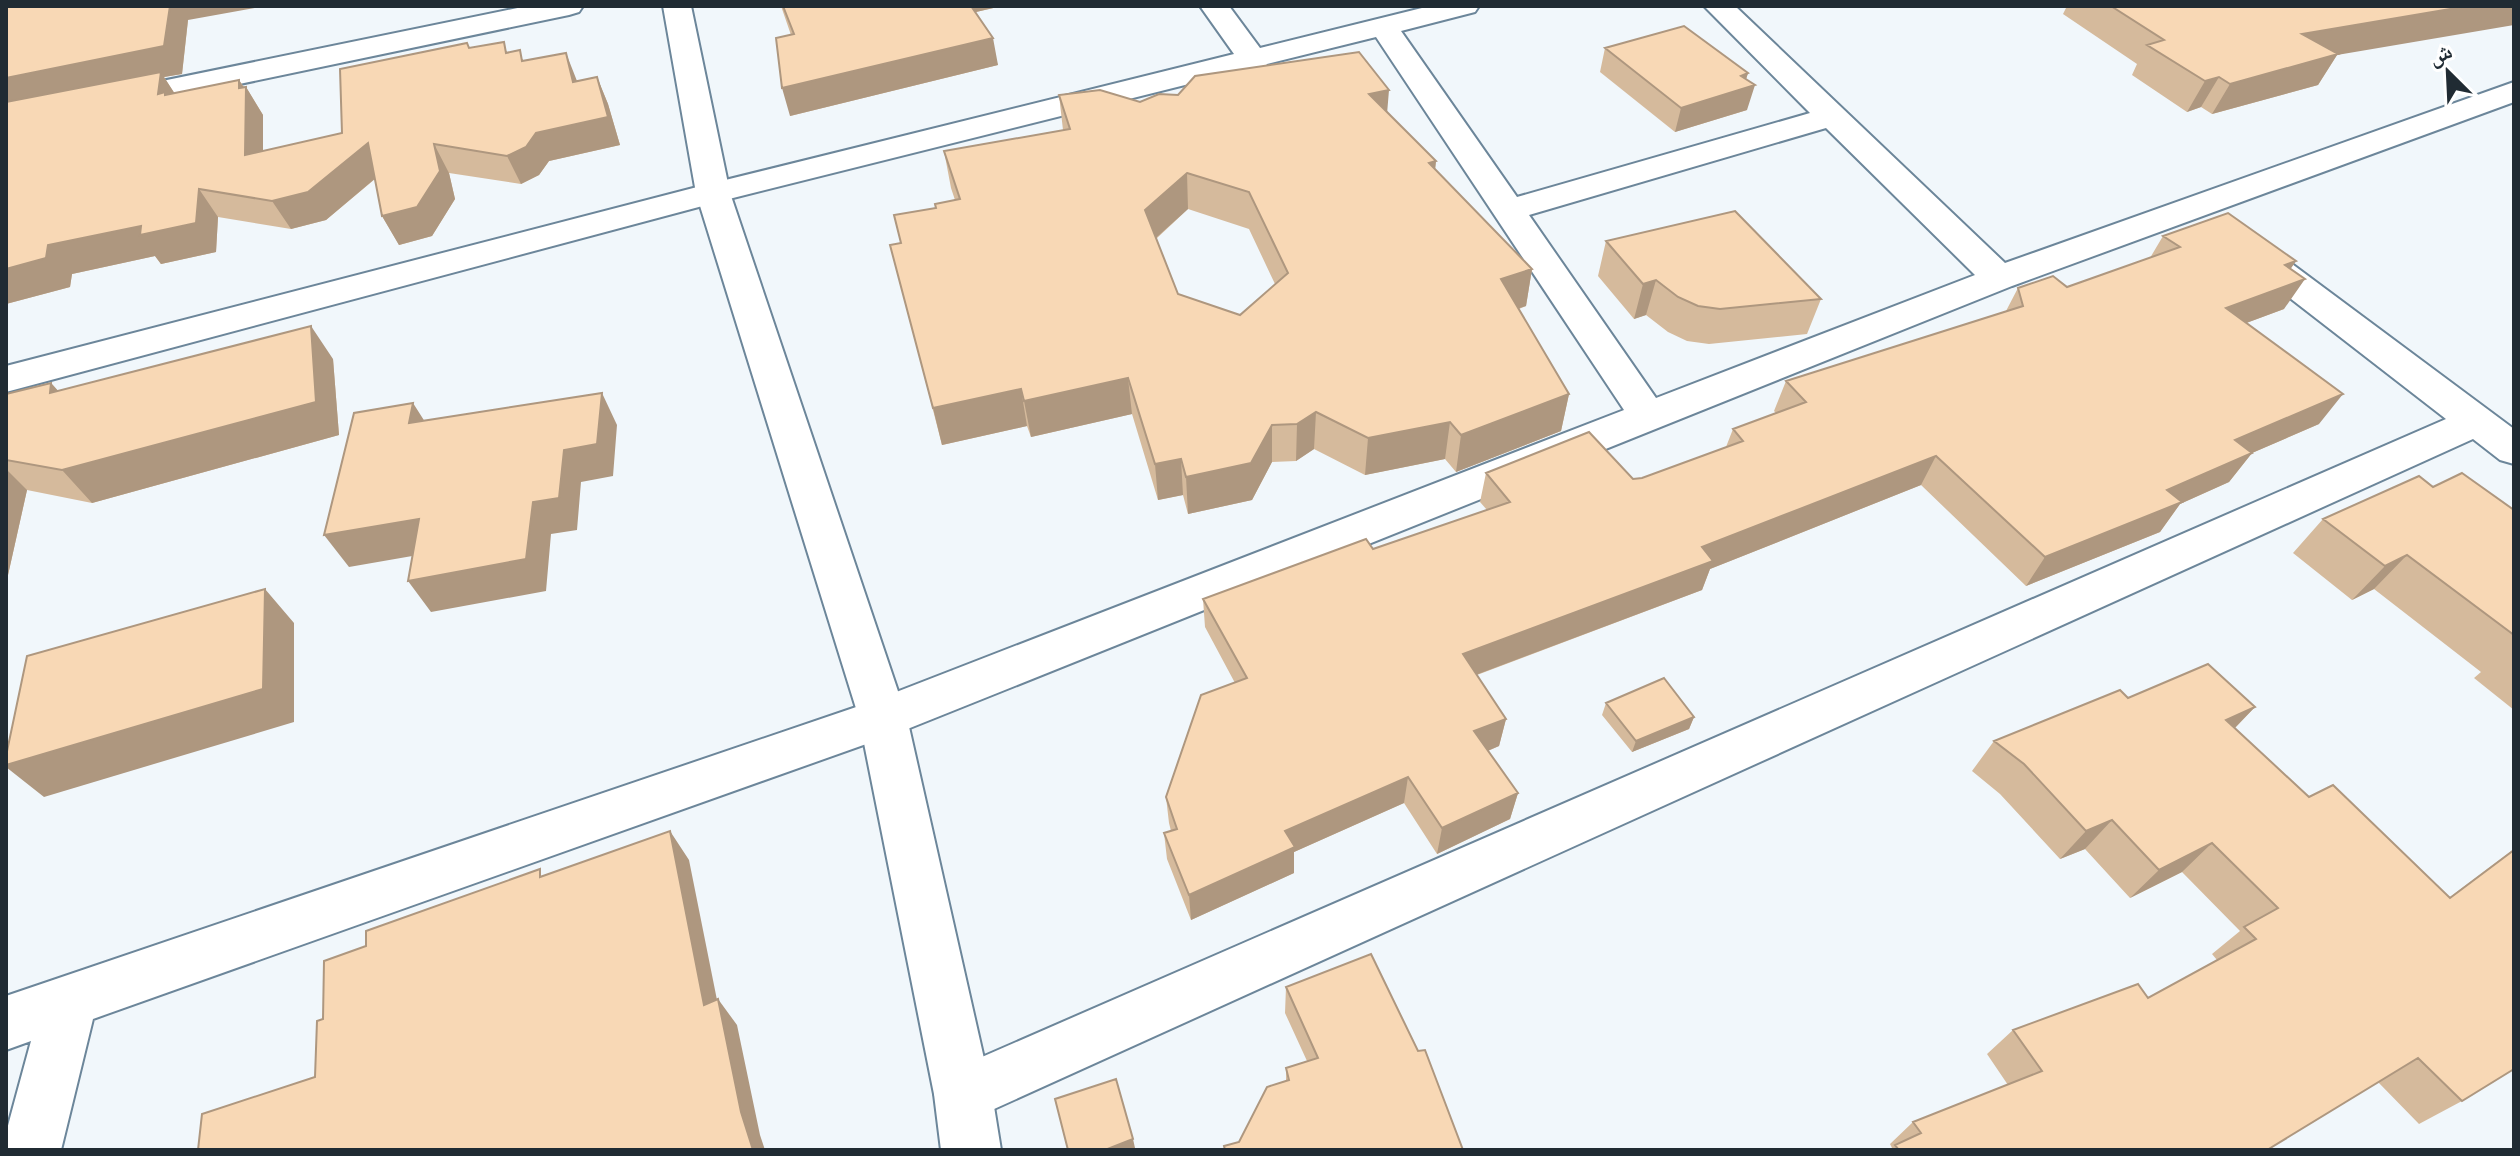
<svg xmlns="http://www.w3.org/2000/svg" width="2520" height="1156" viewBox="0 0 2520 1156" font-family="'Roboto Condensed','Noto Naskh Arabic',sans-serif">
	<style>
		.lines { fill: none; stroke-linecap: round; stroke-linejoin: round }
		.street-casing { stroke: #6c869a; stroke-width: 4 }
		.secondary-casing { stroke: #6c869a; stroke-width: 4 }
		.street { fill: #fff; fill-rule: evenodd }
		.secondary { fill: #fff; fill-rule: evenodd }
		.wall { fill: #d5ba9c; fill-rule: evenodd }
		.shaded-wall { fill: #ae977f }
		.building { fill: #f8d8b5; stroke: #ae977f; stroke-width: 2; fill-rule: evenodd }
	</style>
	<rect width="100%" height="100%" fill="#f1f7fb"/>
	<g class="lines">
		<g class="street-casing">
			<path id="street" d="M 527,6 L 583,6 L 579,12 L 569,15 L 6,133 L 6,113 Z
				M 1200,6 L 1229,6 L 1260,48 L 1430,6 L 1479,6 L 1475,12 L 1401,31 L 1517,197 L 1810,113 L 1704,6 L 1735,6 L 2005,263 L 2514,82 L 2514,102 L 2012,286 L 900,732 L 93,1019 L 61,1150 L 6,1150 L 6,1133 L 31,1041 L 6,1050 L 6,996 L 868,703 L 1624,410 L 1376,37 L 1267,64 L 1265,67 L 1249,69 L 725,200 L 6,392 L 6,366 L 701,186 L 1234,54 ZM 1826,128 L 1975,275 L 1656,398 L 1529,215 Z
				M 2253,241 L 2265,244 L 2514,429 L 2514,464 L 2500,460 L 2473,439 L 983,1114 L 963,1123 L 943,1114 L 934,1094 L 943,1074 L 2446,419 L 2241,260 L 2235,252 L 2241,244 Z"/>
		</g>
		<g class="secondary-casing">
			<path id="secondary" d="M 663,6 L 691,6 L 730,193 L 907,718 L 992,1094 L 1001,1150 L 941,1150 L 934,1094 L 859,718 L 696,193 Z"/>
		</g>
		<use href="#street" class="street"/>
		<use href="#secondary" class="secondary"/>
	</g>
	<path class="wall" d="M 6,6 L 188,20 L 182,74 L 164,77 L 174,93 L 239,80 L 244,87 L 246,87 L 263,115 L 263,151 L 342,133 L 467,43 L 470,48 L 509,52 L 525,61 L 577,81 L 597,77 L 608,104 L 620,145 L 549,161 L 539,175 L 521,184 L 449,173 L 455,199 L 432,236 L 399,245 L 382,216 L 375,179 L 326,220 L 291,229 L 218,217 L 216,252 L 161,264 L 155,256 L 72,274 L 70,287 L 6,304 Z
		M 781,6 L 1002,6 L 976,12 L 998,65 L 790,116 L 791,35 Z
		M 2067,6 L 2514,6 L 2337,55 L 2318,85 L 2212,114 L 2201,107 L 2187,112 L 2132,75 L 2137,64 L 2063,14 Z
		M 1605,48 L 1748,73 L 1746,79 L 1747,110 L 1675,132 L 1600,72 Z
		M 1059,95 L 1140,102 L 1387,112 L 1436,161 L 1435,169 L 1532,269 L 1526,306 L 1519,309 L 1569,394 L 1561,431 L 1456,472 L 1445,459 L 1365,475 L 1314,449 L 1296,461 L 1272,462 L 1252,500 L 1188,514 L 1183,495 L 1158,500 L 1132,414 L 1031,437 L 1027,426 L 942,445 L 900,282 L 900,243 L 936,208 L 955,200 L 951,188 L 944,151 L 1063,130 ZM 1188,209 L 1249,229 L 1275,284 L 1240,315 L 1178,294 L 1156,239 Z
		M 2163,236 L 2296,261 L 2290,269 L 2284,309 L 2246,323 L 2319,424 L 2252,453 L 2229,482 L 2180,504 L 2160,532 L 2026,586 L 1921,485 L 1710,569 L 1702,590 L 1477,675 L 1506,719 L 1499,746 L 1488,751 L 1518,793 L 1510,819 L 1437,854 L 1404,803 L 1294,852 L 1294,873 L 1191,920 L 1167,859 L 1164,833 L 1171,831 L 1169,823 L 1166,797 L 1235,683 L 1205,627 L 1203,599 L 1373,549 L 1487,510 L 1480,502 L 1486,473 L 1633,479 L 1642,478 L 1726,447 L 1733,429 L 1776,413 L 1774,411 L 1786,381 L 2006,311 L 2018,288 L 2067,287 L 2150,258 Z
		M 1606,241 L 1821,299 L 1807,334 L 1709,344 L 1687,341 L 1668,332 L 1646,315 L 1634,319 L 1598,276 Z
		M 333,359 L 339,435 L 92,503 L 27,490 L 6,584 L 6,394 L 51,383 L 58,391 Z
		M 2433,487 L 2514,510 L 2514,710 L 2474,678 L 2481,672 L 2374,589 L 2352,600 L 2293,553 L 2323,519 Z
		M 2128,698 L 2255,707 L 2235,728 L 2309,797 L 2450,897 L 2514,849 L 2514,1069 L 2462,1101 L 2419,1124 L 2378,1082 L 2267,1150 L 1890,1150 L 1892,1148 L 1890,1144 L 1913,1122 L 2008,1085 L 1987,1054 L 2013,1030 L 2148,998 L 2217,960 L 2212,954 L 2240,931 L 2182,872 L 2130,898 L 2085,849 L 2060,859 L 2000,794 L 1972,771 L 1994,741 Z
		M 1606,703 L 1694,717 L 1689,729 L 1632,752 L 1602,715 Z
		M 1286,987 L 1463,1150 L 1224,1150 L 1224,1146 L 1239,1142 L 1286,1081 L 1286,1068 L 1307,1061 L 1285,1013 Z"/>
	<path class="shaded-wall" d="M 170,6 L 265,6 L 188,20 L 182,74 L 164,77 L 179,100 L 6,110 L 6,78 Z
		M 962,6 L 1002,6 L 963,15 Z
		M 2468,6 L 2514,6 L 2514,25 L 2337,55 L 2318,85 L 2212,114 L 2230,84 L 2302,34 Z
		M 993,38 L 998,65 L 790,116 L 782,88 Z
		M 566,53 L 577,81 L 573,82 Z
		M 1748,73 L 1743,89 L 1755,85 L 1747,110 L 1675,132 L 1681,108 L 1741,76 Z
		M 597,77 L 608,104 L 620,145 L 549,161 L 539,175 L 521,184 L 507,156 L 536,133 Z
		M 2219,77 L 2201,107 L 2187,112 L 2205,81 Z
		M 239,80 L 246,91 L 246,87 L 263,115 L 263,183 L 245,155 Z
		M 1389,90 L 1386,126 L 1369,94 Z
		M 368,143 L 384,171 L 326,220 L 291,229 L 272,201 Z
		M 434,144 L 449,173 L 455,199 L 432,236 L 399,245 L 382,216 Z
		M 1436,161 L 1432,197 L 1429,163 Z
		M 1187,173 L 1188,209 L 1147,246 L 1145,210 Z
		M 199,189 L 218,217 L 216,252 L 161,264 L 155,256 L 72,274 L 70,287 L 6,304 L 6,269 L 48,245 Z
		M 2296,261 L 2276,290 L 2305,279 L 2284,309 L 2206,338 L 2226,308 L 2285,265 Z
		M 1532,269 L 1526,306 L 1495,316 L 1501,279 Z
		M 1656,280 L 1646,315 L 1634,319 L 1643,284 Z
		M 311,326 L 333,359 L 339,435 L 92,503 L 62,470 Z
		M 1128,378 L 1132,414 L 1031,437 L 1024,401 Z
		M 51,383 L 80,415 L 50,393 Z
		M 1021,389 L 1027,426 L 942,445 L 933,408 Z
		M 602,393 L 617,425 L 613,476 L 581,482 L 577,530 L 551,534 L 546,591 L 431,612 L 408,581 L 533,502 L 564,450 Z
		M 1569,394 L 1561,431 L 1456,472 L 1461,435 Z
		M 2343,394 L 2319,424 L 2252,453 L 2229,482 L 2180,504 L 2160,532 L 2026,586 L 2045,557 L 2167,490 L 2235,440 Z
		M 413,403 L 434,436 L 409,423 Z
		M 1316,412 L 1314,449 L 1296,461 L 1297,424 Z
		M 1450,422 L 1445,459 L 1365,475 L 1368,438 Z
		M 1272,425 L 1272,462 L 1252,500 L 1188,514 L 1186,477 Z
		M 1936,456 L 1921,485 L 1710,569 L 1702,590 L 1457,682 L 1463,654 L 1702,547 Z
		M 1181,459 L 1183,495 L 1158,500 L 1155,464 Z
		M 6,469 L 27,490 L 6,584 Z
		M 419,519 L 441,551 L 349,567 L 324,535 Z
		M 2407,555 L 2374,589 L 2352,600 L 2385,566 Z
		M 265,589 L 294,623 L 294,722 L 44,797 L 6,767 L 6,765 Z
		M 2255,707 L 2226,737 L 2226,720 Z
		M 1694,717 L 1689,729 L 1632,752 L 1636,741 Z
		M 1506,719 L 1499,746 L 1468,759 L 1474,731 Z
		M 1408,777 L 1404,803 L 1294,852 L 1294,873 L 1191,920 L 1189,895 L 1285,831 Z
		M 1518,793 L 1510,819 L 1437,854 L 1442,828 Z
		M 2112,820 L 2085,849 L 2060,859 L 2086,831 Z
		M 670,831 L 689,860 L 723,1030 L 704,1005 Z
		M 2212,843 L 2182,872 L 2130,898 L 2159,870 Z
		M 718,999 L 737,1025 L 760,1135 L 765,1150 L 753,1150 L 741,1112 Z
		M 1133,1139 L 1135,1148 L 1130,1150 L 1105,1150 Z"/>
	<path class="building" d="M 6,6 L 170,6 L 164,46 L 6,78 Z
		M 783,6 L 971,6 L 993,38 L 782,88 L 776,38 L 794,34 Z
		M 2111,6 L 2468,6 L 2302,34 L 2338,54 L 2230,84 L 2219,77 L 2205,81 L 2147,45 L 2164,40 Z
		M 1684,26 L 1748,73 L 1741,76 L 1755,85 L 1681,108 L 1605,48 Z
		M 504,42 L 506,53 L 520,50 L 522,61 L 566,53 L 573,82 L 597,77 L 608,117 L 536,133 L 526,147 L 507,156 L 434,144 L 440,171 L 417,207 L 382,216 L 368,143 L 308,192 L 272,201 L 199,189 L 196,223 L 140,235 L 141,226 L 48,245 L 46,258 L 6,269 L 6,102 L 161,72 L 158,94 L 165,92 L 165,95 L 239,80 L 239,88 L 246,87 L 245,155 L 342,133 L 340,69 L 467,43 L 469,48 Z
		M 1359,52 L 1389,90 L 1369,94 L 1436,161 L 1429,163 L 1532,269 L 1501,279 L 1569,394 L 1461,435 L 1450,422 L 1368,438 L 1316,412 L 1297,424 L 1272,425 L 1251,463 L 1186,477 L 1181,459 L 1155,464 L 1128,378 L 1024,401 L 1021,389 L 933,408 L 890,245 L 901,243 L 894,215 L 936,208 L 935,204 L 960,199 L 944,151 L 1070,129 L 1059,95 L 1100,90 L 1140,102 L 1159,94 L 1178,95 L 1195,76 ZM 1187,173 L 1249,192 L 1288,273 L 1240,315 L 1178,294 L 1145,210 Z
		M 1735,211 L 1821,299 L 1720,309 L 1698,306 L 1678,297 L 1656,280 L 1643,284 L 1606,241 Z
		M 2228,213 L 2296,261 L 2285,265 L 2305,279 L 2226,308 L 2343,394 L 2235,440 L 2252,453 L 2167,490 L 2182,502 L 2045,557 L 1936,456 L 1702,547 L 1713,561 L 1463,654 L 1506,719 L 1474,731 L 1518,793 L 1442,828 L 1408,777 L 1285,831 L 1295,847 L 1189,895 L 1164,833 L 1177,829 L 1166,797 L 1201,695 L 1247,678 L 1203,599 L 1366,539 L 1373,549 L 1510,502 L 1486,473 L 1589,432 L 1633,479 L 1642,478 L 1743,441 L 1733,429 L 1806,402 L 1786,381 L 2023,306 L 2018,288 L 2053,276 L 2067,287 L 2180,247 L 2163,236 Z
		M 311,326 L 316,402 L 62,470 L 6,460 L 6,394 L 51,383 L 50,393 Z
		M 602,393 L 597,444 L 564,450 L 559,498 L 533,502 L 526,559 L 408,581 L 419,519 L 324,535 L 354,413 L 413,403 L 409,423 Z
		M 2462,473 L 2514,510 L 2514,635 L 2407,555 L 2385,566 L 2323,519 L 2419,476 L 2433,487 Z
		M 265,589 L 263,689 L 6,765 L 6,756 L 27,656 Z
		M 2208,664 L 2255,707 L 2226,720 L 2309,797 L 2333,785 L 2450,898 L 2514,850 L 2514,1069 L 2462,1101 L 2418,1058 L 2267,1150 L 1899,1150 L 1895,1145 L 1921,1133 L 1913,1122 L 2042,1071 L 2013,1030 L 2138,984 L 2148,998 L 2256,939 L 2244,927 L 2278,908 L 2212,843 L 2159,870 L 2112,820 L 2086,831 L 2024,764 L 1994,741 L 2120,690 L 2128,698 Z
		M 1664,678 L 1694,717 L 1636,741 L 1606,703 Z
		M 670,831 L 704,1005 L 718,999 L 741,1112 L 753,1150 L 198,1150 L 202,1114 L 315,1077 L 317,1021 L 323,1019 L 324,961 L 366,946 L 366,931 L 540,869 L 540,877 Z
		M 1371,954 L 1418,1051 L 1425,1050 L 1463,1150 L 1225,1150 L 1224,1146 L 1239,1142 L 1267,1087 L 1289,1080 L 1286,1068 L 1318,1058 L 1286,987 Z
		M 1116,1079 L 1133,1139 L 1105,1150 L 1068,1150 L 1055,1099 Z"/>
	<rect width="2520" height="1156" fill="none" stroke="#202b33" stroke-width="16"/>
	<g transform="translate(2448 72) rotate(336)" stroke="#ffffff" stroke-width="6" paint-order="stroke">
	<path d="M0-6L14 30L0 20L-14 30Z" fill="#202b33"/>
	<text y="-12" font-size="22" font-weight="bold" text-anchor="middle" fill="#202b33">ش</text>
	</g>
</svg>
